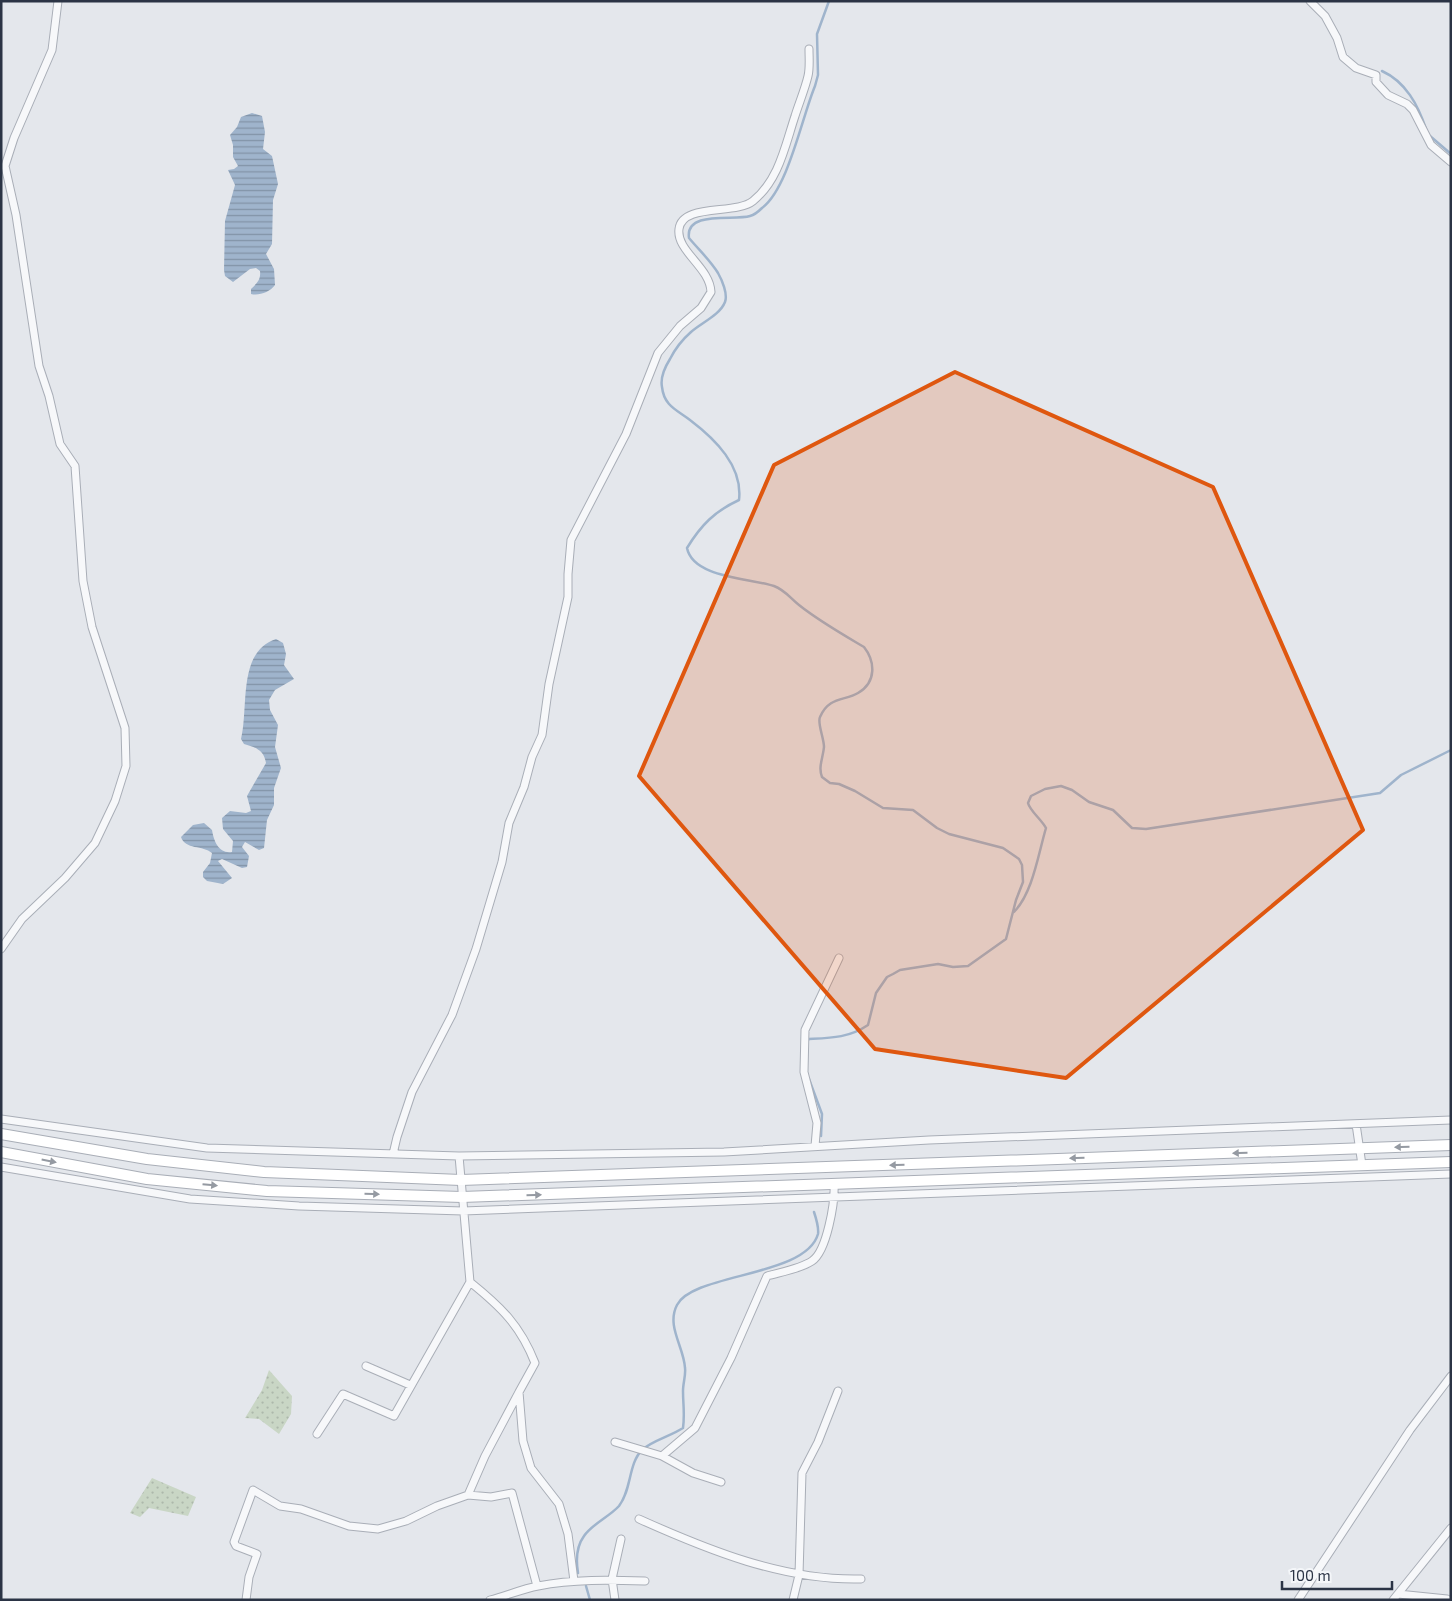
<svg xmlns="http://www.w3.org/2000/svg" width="1452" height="1601" viewBox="0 0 1452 1601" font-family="'Exo 2',sans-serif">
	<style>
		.grass { fill: url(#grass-dots) }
		.water { fill: url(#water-rules) }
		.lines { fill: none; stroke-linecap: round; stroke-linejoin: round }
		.stream { stroke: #9fb4cc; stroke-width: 2.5 }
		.street-casing { stroke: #a9aeb7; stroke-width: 9 }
		.secondary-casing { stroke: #a9aeb7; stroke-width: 12 }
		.street { stroke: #f7f8fa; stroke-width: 7 }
		.secondary { stroke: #fff; stroke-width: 10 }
		.oneway { fill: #959aa2 }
		.marked { fill: #df570f; fill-opacity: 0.2; stroke: #df570f; stroke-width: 4; stroke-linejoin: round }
	</style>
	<defs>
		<pattern id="grass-dots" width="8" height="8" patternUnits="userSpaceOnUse" patternTransform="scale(1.25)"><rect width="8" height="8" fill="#c9d6c5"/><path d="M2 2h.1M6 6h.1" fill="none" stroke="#adb8ab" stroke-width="1.8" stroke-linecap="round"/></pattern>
		<pattern id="water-rules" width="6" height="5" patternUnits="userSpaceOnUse" patternTransform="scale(1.25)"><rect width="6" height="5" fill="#9fb4cc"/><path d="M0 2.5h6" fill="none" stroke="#8293a7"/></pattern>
	</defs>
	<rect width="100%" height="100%" fill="#e4e7ec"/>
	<path class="grass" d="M 269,1370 L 292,1396 L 291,1414 L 279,1434 L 259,1419 L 245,1418 L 262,1390 Z
		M 152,1478 L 196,1497 L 188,1516 L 149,1508 L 140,1517 L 130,1513 Z"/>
	<path class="water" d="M 252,113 L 262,116 L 265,132 L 263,149 L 272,156 L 278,184 L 273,200 L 272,244 L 266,254 L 274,269 L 275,285 C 270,292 259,296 251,294 L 251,289 C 257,283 261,280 260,271 L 256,268 L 250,269 L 233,282 L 225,276 L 224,270 L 225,221 L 235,185 L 228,170 L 234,169 L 238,166 L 233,157 L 233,145 L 230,135 L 237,127 L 241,117 Z
		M 276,639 L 283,643 L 286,654 L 284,665 L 294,679 L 275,690 L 269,700 L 270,710 L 278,725 L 275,747 L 281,768 L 274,788 L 274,805 L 267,820 L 264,848 L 259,850 L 245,842 L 242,847 L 249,856 L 247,867 L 242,868 L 222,859 L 218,861 L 232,878 L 223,884 L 207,881 L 203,877 L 203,872 L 210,863 L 212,853 C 203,845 185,850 181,837 L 193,825 L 204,823 L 212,830 C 214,842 219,854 232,852 L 233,841 L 223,829 L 222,818 L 230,811 L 246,813 L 251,811 L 247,796 L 266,763 C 264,750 255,747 244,744 L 241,739 C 249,707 237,652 276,639 Z"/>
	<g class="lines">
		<path class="stream" d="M 1382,71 C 1406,82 1418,105 1426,129
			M 1430,136 L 1451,154
			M 1014,912 C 1033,892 1038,855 1046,828 C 1041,819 1030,811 1028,803 L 1031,796 L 1045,789 L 1061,786 L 1072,790 L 1089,802 L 1113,810 L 1132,828 L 1146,829 L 1380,793 L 1401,775 L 1451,750
			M 806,1042 L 809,1039 C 830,1038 849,1038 868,1025 L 876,993 L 887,977 L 893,974 L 900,970 L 938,964 L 953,967 L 968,966 L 1006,939 L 1016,900 L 1023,882 L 1022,865 L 1019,859 L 1003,848 L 949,834 L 937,828 L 913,810 L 883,808 L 855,791 L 839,784 L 830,783 L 822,777 C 818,767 823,758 824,747 C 824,738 817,723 820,717 C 829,696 845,701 858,693 C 877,682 875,661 864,647 C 842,634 819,621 799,605 C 790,598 785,590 774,586 C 750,578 693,578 687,548 C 701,525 715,511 739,500 C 743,466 715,439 690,420 C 677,410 664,406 662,387 C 660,377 665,367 670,359 C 675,349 683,339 691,332 C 701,323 720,315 725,302 C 728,294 722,280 718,273 C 710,260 699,250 689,238 C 685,210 734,221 750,216 C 754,215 759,211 762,208 C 788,189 802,117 815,86 L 818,75 L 817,34 L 829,1
			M 809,1079 L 822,1114 L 821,1136
			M 578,1573 C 576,1561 576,1547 584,1536 C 592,1524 609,1517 619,1506 C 632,1489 628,1464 642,1450 C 651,1441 671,1436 683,1428 C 685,1413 683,1405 683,1391 C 683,1383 686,1375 685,1368 C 684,1347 666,1326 677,1305 C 693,1273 806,1277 818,1234 C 819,1227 816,1218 814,1212
			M 586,1586 L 590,1600"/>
		<g class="street-casing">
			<path id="street" d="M 1310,1 L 1325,16 L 1337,38 L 1343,57 L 1356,68 L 1376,75 L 1376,82 L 1388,95 L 1407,104 L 1413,110 L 1431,145 L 1451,162
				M 1,949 L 22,919 L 65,878 L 95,843 L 115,801 L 126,766 L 125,728 L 92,627 L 83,581 L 75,466 L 60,444 L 49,396 L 39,366 L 16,215 L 5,166 L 14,138 L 52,50 L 58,1
				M 1,1119 L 207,1148 L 459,1156 L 724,1152 L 929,1140 L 1451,1120
				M 1356,1124 L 1362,1165
				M 815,1146 L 817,1123 L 804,1072 L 805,1030 L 839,958
				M 393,1154 L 397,1137 L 412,1092 L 452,1015 L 476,949 L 502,862 L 509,823 L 524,787 L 532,757 L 542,735 L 549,684 L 568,597 L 568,574 L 571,540 L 626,434 L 658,353 L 680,326 L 701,308 L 711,292 C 710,267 676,251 679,229 C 682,203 736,215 753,201 C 779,180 785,146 795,116 C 799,103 805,89 808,76 C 810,68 809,58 809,49
				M 459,1156 L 470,1282 C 501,1307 520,1325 535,1363 L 519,1392 L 523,1441 L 531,1468 L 559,1504 L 568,1534 L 574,1581
				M 1,1167 L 190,1199 L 299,1206 L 463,1211 L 1451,1174
				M 366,1366 L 410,1385
				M 317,1434 L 343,1394 L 394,1416 L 470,1282
				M 615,1442 L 662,1456 L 693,1473 L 721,1482
				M 662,1456 L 695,1428 L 731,1358 L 767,1276 C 781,1272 800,1269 812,1261 C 827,1251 835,1202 834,1185
				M 468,1495 L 491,1497 L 512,1493 L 537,1586
				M 639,1519 C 708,1550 784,1581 861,1579
				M 1398,1594 L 1447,1599
				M 246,1600 L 249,1577 L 257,1554 L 236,1546 L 234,1542 L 253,1490 L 280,1506 L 301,1509 L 349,1526 L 378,1529 L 406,1521 L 437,1506 L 468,1495 L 485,1456 L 519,1392
				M 490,1600 C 506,1596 522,1589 538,1586 C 574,1579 609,1580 645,1581
				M 615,1600 L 612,1579 L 621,1539
				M 793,1600 L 799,1575 L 802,1473 L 818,1442 L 838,1391
				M 1298,1600 L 1410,1430 L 1451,1376
				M 1393,1600 L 1451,1528"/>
		</g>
		<g class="secondary-casing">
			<path id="secondary" d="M 1,1134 L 147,1159 L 264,1172 L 461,1180 L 1451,1145
				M 1,1152 L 147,1179 L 267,1191 L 462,1197 L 1451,1162"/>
		</g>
		<use href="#street" class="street"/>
		<use href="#secondary" class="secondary"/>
	</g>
	<defs><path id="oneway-solid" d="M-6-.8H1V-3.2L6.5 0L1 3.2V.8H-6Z" transform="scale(1.25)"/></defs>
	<g class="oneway">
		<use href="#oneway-solid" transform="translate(1402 1147) rotate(178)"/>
		<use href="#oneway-solid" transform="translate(1240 1153) rotate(178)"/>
		<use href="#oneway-solid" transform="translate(1077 1158) rotate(178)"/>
		<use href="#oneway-solid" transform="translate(49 1161) rotate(11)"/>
		<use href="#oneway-solid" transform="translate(897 1165) rotate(178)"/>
		<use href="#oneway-solid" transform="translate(210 1185) rotate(5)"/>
		<use href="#oneway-solid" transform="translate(372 1194) rotate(2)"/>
		<use href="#oneway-solid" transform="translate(534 1195) rotate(-2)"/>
	</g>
	<path class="marked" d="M 955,372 L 1213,487 L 1363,830 L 1066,1078 L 875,1049 L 639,776 L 774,465 Z"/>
	<rect width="1452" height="1601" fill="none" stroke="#2b3445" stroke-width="5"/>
	<path d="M1282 1581v8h110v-8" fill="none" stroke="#2b3445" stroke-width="2.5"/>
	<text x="1290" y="1581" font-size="15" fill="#2b3445" stroke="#f4f6f9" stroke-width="4" paint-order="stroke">100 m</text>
</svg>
